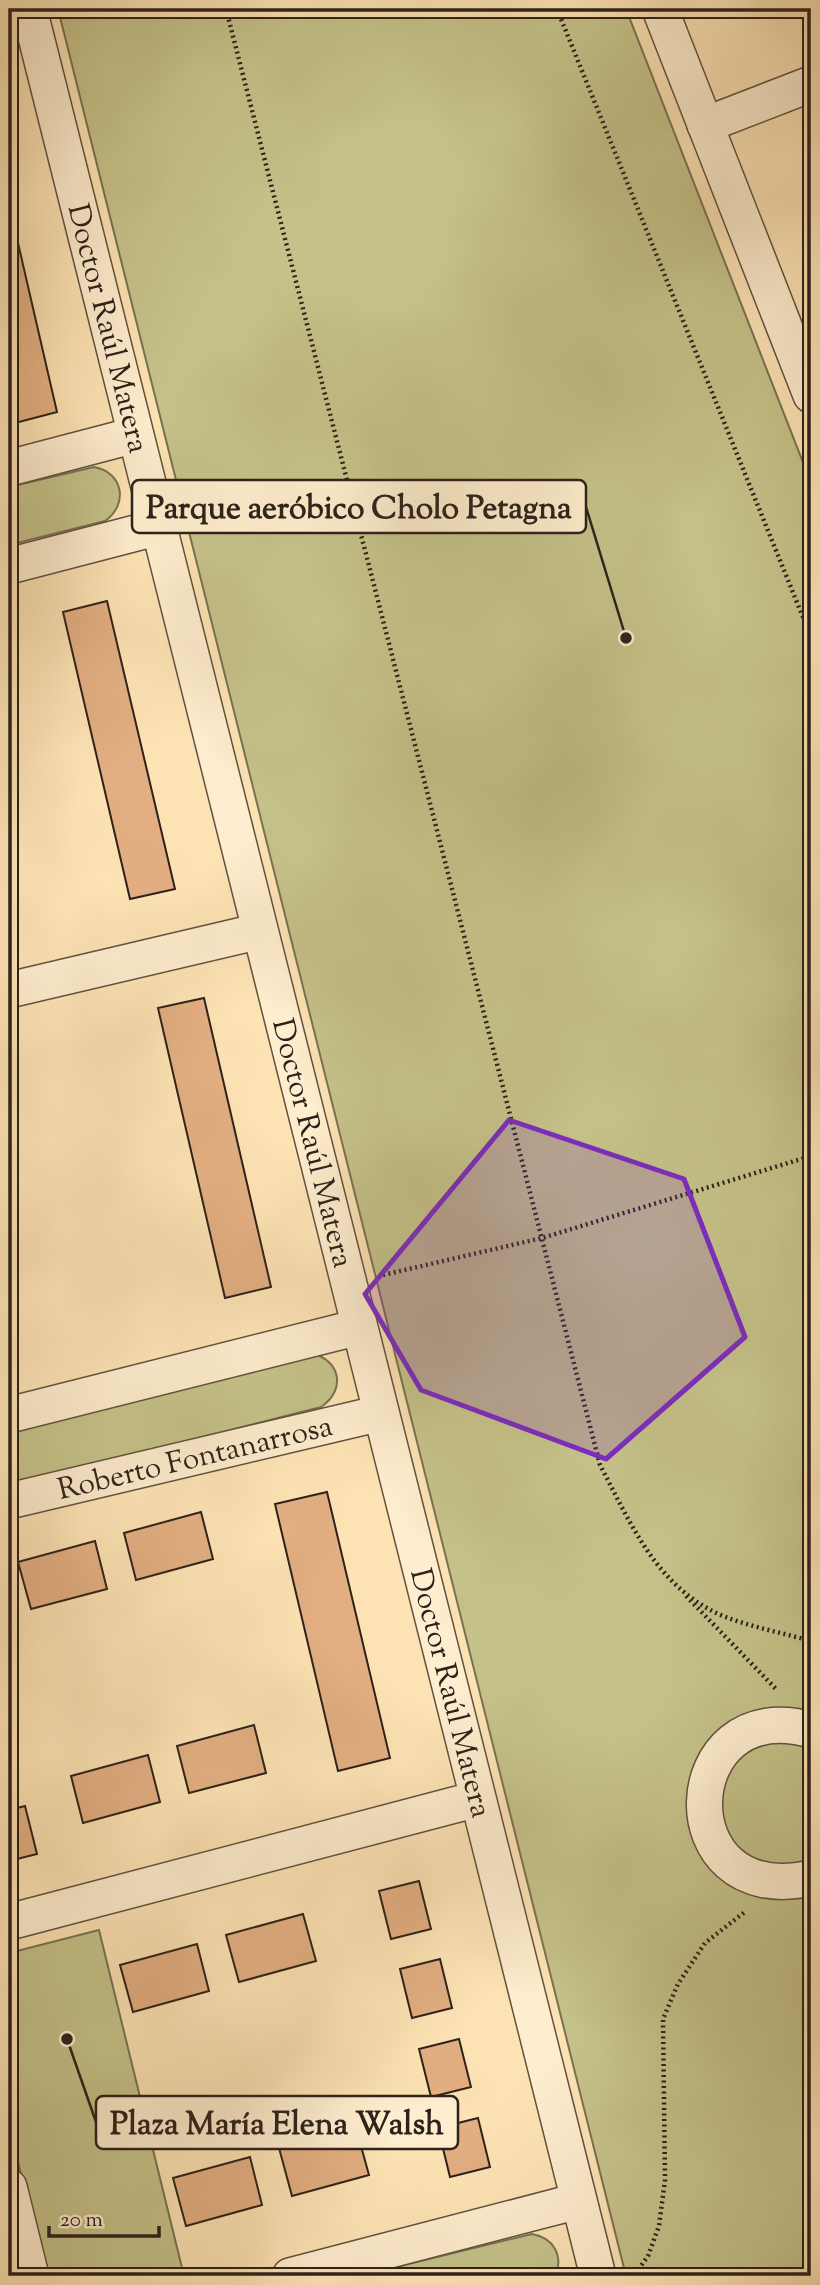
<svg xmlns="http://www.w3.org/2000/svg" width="820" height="2285" viewBox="0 0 820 2285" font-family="'Sorts Mill Goudy',serif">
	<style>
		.green { fill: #c5c289; stroke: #787252; stroke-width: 2 }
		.building { fill: #e3af82; stroke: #2c221b; stroke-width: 2 }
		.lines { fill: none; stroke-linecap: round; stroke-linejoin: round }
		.minor-casing { stroke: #605241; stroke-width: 38 }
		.path { stroke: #2c221b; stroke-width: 4.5; stroke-dasharray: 2 3.5; stroke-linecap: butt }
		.minor { stroke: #feedce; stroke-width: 35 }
		.marked { fill: #7b2cbf; fill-opacity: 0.2; stroke: #7b2cbf; stroke-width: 5; stroke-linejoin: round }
		.labels { text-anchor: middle; stroke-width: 5; stroke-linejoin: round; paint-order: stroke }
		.street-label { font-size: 30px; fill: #2c221b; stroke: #feedce }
		.leader { fill: none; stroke: #2c221b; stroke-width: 2.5 }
		.callout-dot { fill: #2c221b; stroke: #feedce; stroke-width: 2.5 }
		.callout { fill: #feedce; stroke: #2c221b; stroke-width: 2.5 }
		.callout-label { font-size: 32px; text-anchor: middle; font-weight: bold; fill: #2c221b }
	</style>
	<rect width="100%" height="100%" fill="#fde3b4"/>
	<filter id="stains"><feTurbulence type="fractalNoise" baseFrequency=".00286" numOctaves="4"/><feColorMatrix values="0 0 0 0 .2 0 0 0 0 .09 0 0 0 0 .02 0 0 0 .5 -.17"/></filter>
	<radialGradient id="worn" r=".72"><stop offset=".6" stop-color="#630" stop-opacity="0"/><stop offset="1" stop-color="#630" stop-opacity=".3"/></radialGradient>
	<path class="green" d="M 58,9 L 626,9 L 811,483 L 811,2276 L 626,2276 Z
		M 94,467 C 123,472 129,504 105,521 L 9,545 L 9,487 Z
		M 311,1353 C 340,1360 347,1389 321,1407 L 9,1486 L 9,1427 Z
		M 99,1930 L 184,2276 L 46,2276 L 9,2125 L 9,1953 Z
		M 532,2234 C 554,2238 563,2255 556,2276 L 359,2276 Z"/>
	<path class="building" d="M 9,204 L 57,412 L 15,423 L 9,395 Z
		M 107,601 L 175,889 L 130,899 L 63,612 Z
		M 204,998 L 271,1287 L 225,1298 L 158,1008 Z
		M 327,1492 L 390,1758 L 338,1771 L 275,1504 Z
		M 201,1512 L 213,1559 L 136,1580 L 124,1533 Z
		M 95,1541 L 107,1589 L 31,1609 L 18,1562 Z
		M 254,1725 L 266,1773 L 189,1793 L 177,1746 Z
		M 9,1735 L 18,1775 L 9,1777 Z
		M 148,1755 L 160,1802 L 83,1823 L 71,1776 Z
		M 25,1806 L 37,1854 L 9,1861 L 9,1810 Z
		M 419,1881 L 431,1929 L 391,1939 L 379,1891 Z
		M 303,1914 L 316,1961 L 239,1982 L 226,1935 Z
		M 197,1944 L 209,1991 L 133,2012 L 120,1965 Z
		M 440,1959 L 452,2008 L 412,2018 L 400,1969 Z
		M 459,2039 L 471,2087 L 431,2097 L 419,2049 Z
		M 478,2118 L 490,2167 L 450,2177 L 438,2128 Z
		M 356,2128 L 369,2175 L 292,2196 L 279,2148 Z
		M 250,2157 L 262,2205 L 186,2226 L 173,2178 Z"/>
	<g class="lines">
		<g class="minor-casing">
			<g id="minor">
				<path id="s1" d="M 29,9 L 598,2276"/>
				<path d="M 660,9 L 811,395"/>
				<path d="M 705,125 L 811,84"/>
				<path d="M 9,468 L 135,435"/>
				<path d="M 9,566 L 159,527"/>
				<path d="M 9,990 L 260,931"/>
				<path d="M 9,1415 L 359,1327"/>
				<path id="s2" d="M 9,1501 L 381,1413"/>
				<path d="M 811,1730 C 674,1691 664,1911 811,1878"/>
				<path d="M 9,1922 L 477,1799"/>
				<path d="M 9,2187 L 31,2276"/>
				<path d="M 290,2276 L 578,2201"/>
			</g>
		</g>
		<path class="path" d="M 226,9 L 600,1465 C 631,1524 657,1588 723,1616 C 751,1627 783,1633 811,1641
			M 557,9 L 811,637
			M 383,1275 L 542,1238 L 811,1156
			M 686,1596 L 777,1690
			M 635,2274 L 648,2256 L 659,2226 L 665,2180 L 663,2019 L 678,1984 L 705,1943 L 746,1911"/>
		<use href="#minor" class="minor"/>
	</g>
	<path class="marked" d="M 509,1120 L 684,1179 L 745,1337 L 606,1459 L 421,1390 L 365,1294 Z"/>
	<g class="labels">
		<g class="street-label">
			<text dy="10" stroke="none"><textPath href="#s1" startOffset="329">Doctor Raúl Matera</textPath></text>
			<text dy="10" stroke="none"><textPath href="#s1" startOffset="1169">Doctor Raúl Matera</textPath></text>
			<text dy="10" stroke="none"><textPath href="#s2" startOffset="191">Roberto Fontanarrosa</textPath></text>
			<text dy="10" stroke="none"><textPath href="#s1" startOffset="1736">Doctor Raúl Matera</textPath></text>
		</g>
	</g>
	<path class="leader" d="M626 638L586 507M67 2039L96 2122"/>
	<g class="callout-dot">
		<circle cx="626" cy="638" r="7"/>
		<circle cx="67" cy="2039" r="7"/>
	</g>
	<g class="callout">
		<rect x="132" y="480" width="454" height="53" rx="7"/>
		<rect x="96" y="2096" width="362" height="53" rx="7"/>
	</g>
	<g class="callout-label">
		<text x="359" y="518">Parque aeróbico Cholo Petagna</text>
		<text x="277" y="2134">Plaza María Elena Walsh</text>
	</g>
	<rect width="820" height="2285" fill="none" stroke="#fde3b4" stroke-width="35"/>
	<rect x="10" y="10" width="799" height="2264" fill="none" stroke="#2c221b" stroke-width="3.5"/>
	<rect x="18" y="18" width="785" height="2250" fill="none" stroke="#2c221b" stroke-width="2"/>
	<path d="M49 2226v10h110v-10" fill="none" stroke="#2c221b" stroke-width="3.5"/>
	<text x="60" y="2226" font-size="21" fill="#2c221b" stroke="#feedce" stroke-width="5" paint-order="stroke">20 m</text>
	<rect width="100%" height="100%" filter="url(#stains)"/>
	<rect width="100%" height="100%" fill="url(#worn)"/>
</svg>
